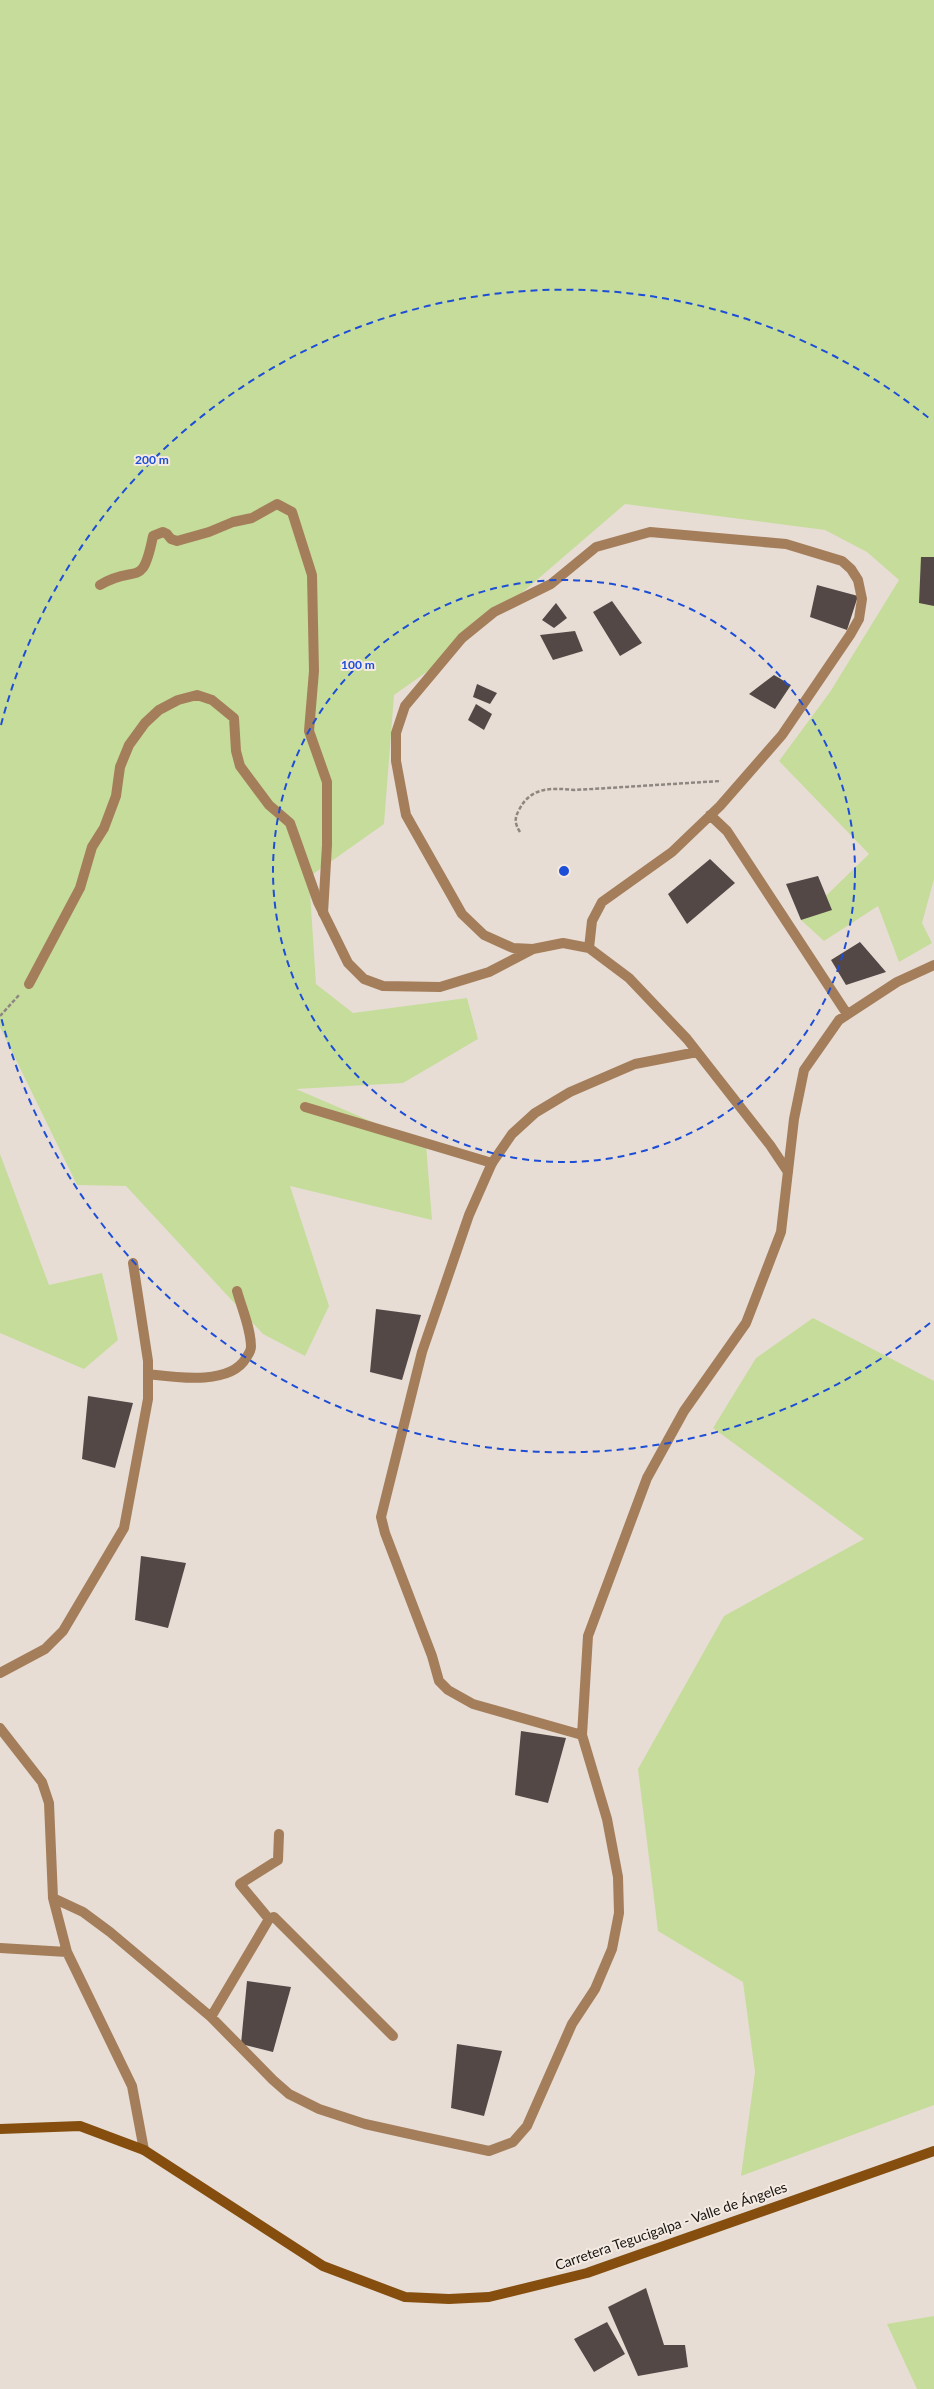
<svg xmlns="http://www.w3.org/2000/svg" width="934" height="2389" viewBox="0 0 934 2389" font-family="Lato,sans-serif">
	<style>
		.green { fill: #c6dc9b }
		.building { fill: #534846 }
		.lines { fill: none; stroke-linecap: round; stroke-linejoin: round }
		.path { stroke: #8e8781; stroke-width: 2.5; stroke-dasharray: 4 2; stroke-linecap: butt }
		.service { stroke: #a47e5b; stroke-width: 10 }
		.minor { stroke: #a47e5b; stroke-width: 10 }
		.secondary { stroke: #854e0e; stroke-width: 10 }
		.ring { fill: none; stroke: #1d4ed8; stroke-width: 2; stroke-dasharray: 7 5 }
		.labels { text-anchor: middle; stroke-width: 4; stroke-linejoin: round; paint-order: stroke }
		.street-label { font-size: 14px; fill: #171411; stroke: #f4eae2 }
		.centre { fill: #1d4ed8; stroke: #f4eae2; stroke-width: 2 }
		.ring-label { font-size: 12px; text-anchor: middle; font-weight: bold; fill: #1d4ed8; stroke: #f4eae2; stroke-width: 4; stroke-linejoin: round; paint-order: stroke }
	</style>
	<rect width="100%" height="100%" fill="#e7ddd5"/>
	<path class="green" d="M 0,0 L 934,0 L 934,879 L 922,923 L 932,943 L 899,962 L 878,906 L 824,941 L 801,920 L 869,854 L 779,761 L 830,692 L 899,580 L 867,552 L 825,530 L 625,504 L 445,659 L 394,695 L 384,824 L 309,877 L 316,984 L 353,1013 L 467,998 L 478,1039 L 403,1083 L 296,1089 L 426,1145 L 432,1220 L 290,1186 L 329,1306 L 305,1356 L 263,1334 L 126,1186 L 77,1185 L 0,1027 Z
		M 0,1154 L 49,1285 L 102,1273 L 118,1340 L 84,1369 L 0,1333 Z
		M 813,1318 L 934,1381 L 934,2105 L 741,2176 L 755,2072 L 743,1982 L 658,1931 L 638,1769 L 724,1616 L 864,1539 L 713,1428 L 756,1358 Z
		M 934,2316 L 934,2389 L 917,2389 L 887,2324 Z"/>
	<path class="building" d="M 921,557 L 934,557 L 934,606 L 919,603 Z
		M 817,585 L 858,596 L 847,630 L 810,617 Z
		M 612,601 L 642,643 L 620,656 L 593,612 Z
		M 556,603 L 567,618 L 554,628 L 542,620 Z
		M 575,631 L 583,651 L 553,660 L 540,635 Z
		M 774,675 L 791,685 L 775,709 L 749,694 Z
		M 477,684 L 497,693 L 490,704 L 473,697 Z
		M 476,704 L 492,714 L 484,730 L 468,720 Z
		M 710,859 L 735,883 L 687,924 L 668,894 Z
		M 818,876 L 832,910 L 801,920 L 786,884 Z
		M 860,942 L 886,972 L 846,985 L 831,960 Z
		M 376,1309 L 421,1315 L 402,1380 L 370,1372 Z
		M 88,1396 L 133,1403 L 115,1468 L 82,1459 Z
		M 141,1556 L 186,1563 L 168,1628 L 135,1620 Z
		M 521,1731 L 566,1738 L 548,1803 L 515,1795 Z
		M 247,1981 L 291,1987 L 273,2052 L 241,2044 Z
		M 457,2044 L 502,2051 L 484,2116 L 451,2108 Z
		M 646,2288 L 664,2345 L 685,2345 L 688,2367 L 638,2376 L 608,2307 Z
		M 607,2322 L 625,2354 L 594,2372 L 574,2339 Z"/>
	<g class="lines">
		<path class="path" d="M 520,832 C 515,824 514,819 519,810 C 531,786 552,788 575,790 L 721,781
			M 0,1016 L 20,994"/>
		<path class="service" d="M 100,585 C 137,563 142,591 153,536 L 163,532 L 167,534 L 171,539 L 177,541 L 209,532 L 233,522 L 252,518 L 277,504 L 292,512 L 312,575 L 314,671 L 309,731 L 327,782 L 327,845 L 323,913
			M 305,1107 L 492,1163"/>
		<path class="minor" d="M 710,815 L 727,831 L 847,1014
			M 589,948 L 592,921 L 602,902 L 672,852 L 720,806 L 782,735 L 850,635 L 859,619 L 862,599 L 858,580 L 851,569 L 842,561 L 786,544 L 650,532 L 596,547 L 551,584 L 494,612 L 462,638 L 405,706 L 396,733 L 396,761 L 406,815 L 462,914 L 484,935 L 513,948 L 533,949 L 563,943 L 589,948 L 629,978 L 687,1039 L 770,1145 L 788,1172
			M 29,984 L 80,888 L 92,847 L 104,828 L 116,796 L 120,767 L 129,745 L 145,723 L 159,710 L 178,700 L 197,695 L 212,700 L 234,718 L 236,751 L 240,766 L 269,805 L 290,823 L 318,902 L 348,963 L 364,979 L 383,986 L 440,987 L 489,972 L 533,949
			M 148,1374 C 174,1377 230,1386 246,1358 C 248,1355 251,1351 251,1347 C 251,1329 242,1309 237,1291
			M 0,1673 L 45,1649 L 63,1631 L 124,1528 L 148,1399 L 148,1361 L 133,1263
			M 0,1728 L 42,1782 L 49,1803 L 53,1898 L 67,1952 L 132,2086 L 144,2150
			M 582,1735 L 473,1704 L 448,1690 L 439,1681 L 432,1656 L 385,1533 L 381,1517 L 422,1352 L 469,1215 L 492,1163 L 512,1134 L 535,1113 L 570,1092 L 635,1064 L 697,1052
			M 53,1898 L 83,1912 L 110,1932 L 211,2017 L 273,2080 L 289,2094 L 319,2109 L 365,2124 L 419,2136 L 489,2151 L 513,2142 L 527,2126 L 572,2024 L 595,1989 L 612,1949 L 619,1913 L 618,1877 L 607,1819 L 582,1735 L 588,1636 L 647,1478 L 684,1411 L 746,1323 L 781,1232 L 794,1119 L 804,1070 L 839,1020 L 897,982 L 934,965
			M 269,1919 L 240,1884 L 278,1860 L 279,1834
			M 0,1948 L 67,1952
			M 211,2017 L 269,1919 L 274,1917 L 393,2036"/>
		<path class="secondary" d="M 0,2129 L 80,2126 L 144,2150 L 323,2266 L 405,2297 L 449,2299 L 489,2297 L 587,2273 L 934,2151"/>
	</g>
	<g class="ring">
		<circle cx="564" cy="871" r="291"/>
		<path d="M930 1323A582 582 0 0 1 1 1017M1 725A582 582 0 0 1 930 419"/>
	</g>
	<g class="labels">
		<g class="street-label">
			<text transform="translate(671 2226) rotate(-19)" y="5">Carretera Tegucigalpa - Valle de Ángeles</text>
		</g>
	</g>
	<circle cx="564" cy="871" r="6" class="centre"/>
	<g class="ring-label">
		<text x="152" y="464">200 m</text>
		<text x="358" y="669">100 m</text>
	</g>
</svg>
